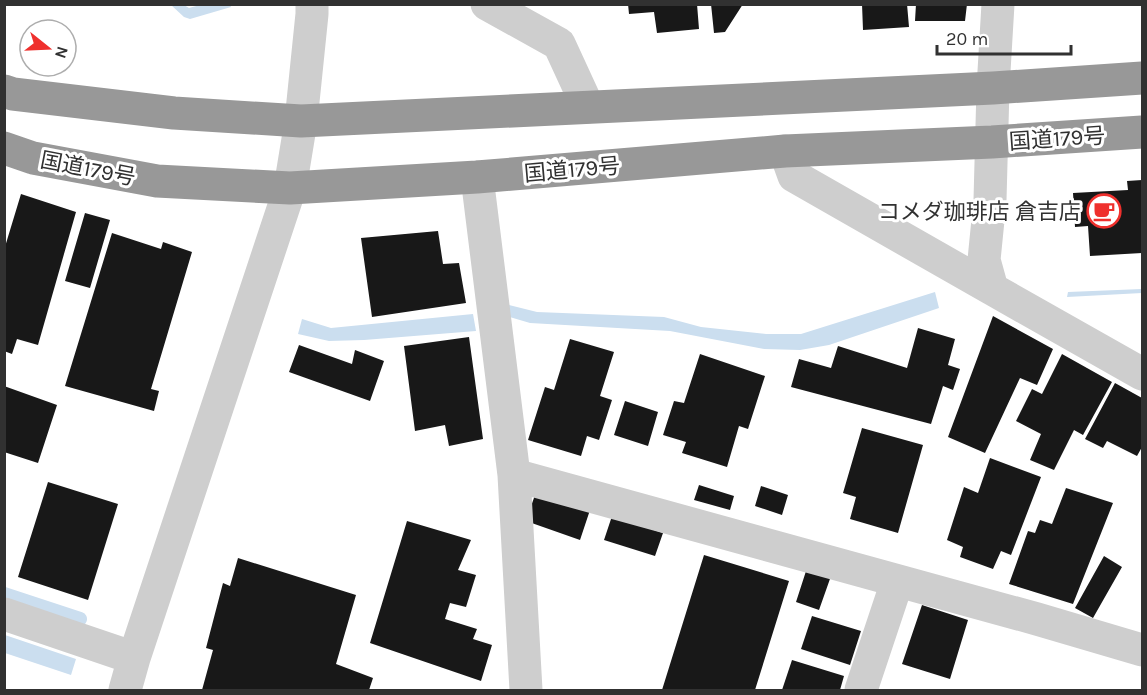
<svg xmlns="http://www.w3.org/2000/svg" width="1147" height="695" viewBox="0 0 1147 695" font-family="Karla,'Noto Sans JP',sans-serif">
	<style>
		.water { fill: #cbdeef }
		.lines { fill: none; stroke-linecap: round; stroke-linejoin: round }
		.stream { stroke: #cbdeef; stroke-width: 14 }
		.building { fill: #181818 }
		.minor { stroke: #cecece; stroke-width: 33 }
		.highway { stroke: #989898; stroke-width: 33 }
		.labels { text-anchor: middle; stroke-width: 6; stroke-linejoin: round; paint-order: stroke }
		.street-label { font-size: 22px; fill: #313131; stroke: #fff }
		.poi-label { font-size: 22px; fill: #313131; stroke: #fff; text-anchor: end }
	</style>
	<rect width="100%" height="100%" fill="#fff"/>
	<path class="water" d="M 200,5 L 230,5 L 231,7 L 190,19 L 184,17 L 171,5 L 184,5 L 189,8 Z
		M 1142,289 L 1142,293 L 1067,297 L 1068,292 Z
		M 935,292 L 939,308 L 829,345 L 800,350 L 764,349 L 670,331 L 530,323 L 503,315 L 505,304 L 537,312 L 664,317 L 701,327 L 766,334 L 801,334 Z
		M 473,314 L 476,331 L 364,340 L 329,341 L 298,334 L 302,319 L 331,328 Z
		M 5,635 L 76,659 L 71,675 L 5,653 Z"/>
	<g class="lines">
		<path class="stream" d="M 4,594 L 80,619"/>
	</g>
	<path class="building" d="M 628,4 L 697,4 L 699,29 L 657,33 L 654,12 L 629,14 Z
		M 711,4 L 743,4 L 725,32 L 714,33 Z
		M 862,4 L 907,4 L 909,27 L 863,30 Z
		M 916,4 L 967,4 L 965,21 L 915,21 Z
		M 1142,180 L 1142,253 L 1090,256 L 1088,226 L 1075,227 L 1073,193 L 1128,190 L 1127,181 Z
		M 21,194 L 76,212 L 38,345 L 17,339 L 12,354 L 4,351 L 4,250 Z
		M 85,213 L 110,220 L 90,288 L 65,281 Z
		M 438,231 L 443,264 L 459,263 L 466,303 L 372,317 L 361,238 Z
		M 112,233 L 161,249 L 163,242 L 192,252 L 151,389 L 159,391 L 154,411 L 65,386 Z
		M 993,316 L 1053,349 L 1037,385 L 1020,378 L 985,453 L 948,437 Z
		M 918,328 L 955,339 L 948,365 L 960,369 L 953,390 L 943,386 L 931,424 L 791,387 L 799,359 L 831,368 L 838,346 L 907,368 Z
		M 469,337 L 483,439 L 449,446 L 445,425 L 415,431 L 404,346 Z
		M 570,339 L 614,352 L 600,396 L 612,400 L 599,440 L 587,436 L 581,456 L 528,440 L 545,387 L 554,390 Z
		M 299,345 L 352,364 L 355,350 L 384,361 L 370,401 L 289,372 Z
		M 700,354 L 765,376 L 748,429 L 739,426 L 727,467 L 682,453 L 686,442 L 663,435 L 674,401 L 684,403 Z
		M 1062,354 L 1112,382 L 1083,435 L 1074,430 L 1054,470 L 1030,460 L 1041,434 L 1016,421 L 1032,389 L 1042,394 Z
		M 1115,383 L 1142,398 L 1142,447 L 1137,456 L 1107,441 L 1103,448 L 1085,439 Z
		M 4,386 L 57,405 L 38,463 L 4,452 Z
		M 625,401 L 658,412 L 648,446 L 614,435 Z
		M 862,428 L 923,445 L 898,533 L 850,519 L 856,497 L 843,493 Z
		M 990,458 L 1041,477 L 1011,555 L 1001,551 L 993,569 L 960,557 L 963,547 L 947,540 L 964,487 L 978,493 Z
		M 48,482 L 118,504 L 88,600 L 18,577 Z
		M 699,485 L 734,496 L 730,510 L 694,500 Z
		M 761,486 L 788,495 L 782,515 L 755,506 Z
		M 1066,488 L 1113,503 L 1073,604 L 1009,584 L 1028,531 L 1035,533 L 1040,520 L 1052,524 Z
		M 536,492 L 590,510 L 580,540 L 526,521 Z
		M 612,516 L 663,533 L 655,556 L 604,540 Z
		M 407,521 L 471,540 L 458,570 L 476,575 L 466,607 L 450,603 L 445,619 L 477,629 L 473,639 L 492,645 L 481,681 L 370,643 Z
		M 704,555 L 789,581 L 755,690 L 662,690 Z
		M 1104,556 L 1122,567 L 1093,618 L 1075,608 Z
		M 238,558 L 356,595 L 336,664 L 373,678 L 369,690 L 202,690 L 213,650 L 206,648 L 223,583 L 230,586 Z
		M 807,568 L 831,576 L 819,610 L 796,602 Z
		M 922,605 L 968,620 L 950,679 L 902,664 Z
		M 812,616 L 861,631 L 850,665 L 801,649 Z
		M 792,660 L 844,676 L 840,690 L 782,690 Z"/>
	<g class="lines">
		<path class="minor" d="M 487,4 L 559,44 L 588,107
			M 998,4 L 993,88 L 990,200 L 984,260 L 992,289 L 1142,374
			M 785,151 L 794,176 L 992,289
			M 477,177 L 514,475 L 526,690
			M 514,475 L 1037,619 L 1142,650
			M 4,614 L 134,658
			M 125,690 L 134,658 L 290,188 L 301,121 L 312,14 L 312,4
			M 861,690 L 897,582"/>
		<path class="highway" d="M 4,91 L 13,94 L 174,113 L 301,121 L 993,88 L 1142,78
			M 4,148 L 33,158 L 157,181 L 290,188 L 477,177 L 785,151 L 992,142 L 1142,132"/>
	</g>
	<defs>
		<g id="cafe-ring" transform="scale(1.725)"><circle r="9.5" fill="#fff" stroke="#ef302d" stroke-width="1.5"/><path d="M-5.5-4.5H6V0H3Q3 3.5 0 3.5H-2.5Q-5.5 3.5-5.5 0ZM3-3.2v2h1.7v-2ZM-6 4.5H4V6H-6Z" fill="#ef302d"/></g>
	</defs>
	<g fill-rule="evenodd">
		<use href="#cafe-ring" x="1104" y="211"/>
	</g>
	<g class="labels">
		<g class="street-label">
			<text transform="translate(1057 138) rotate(-4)" y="8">国道179号</text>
			<text transform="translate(88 168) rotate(11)" y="8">国道179号</text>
			<text transform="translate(572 169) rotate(-5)" y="8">国道179号</text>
		</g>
		<g class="poi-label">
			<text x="1081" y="219">コメダ珈琲店 倉吉店</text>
		</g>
	</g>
	<rect width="1147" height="695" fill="none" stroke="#313131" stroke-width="12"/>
	<g transform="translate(48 48) rotate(108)"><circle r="28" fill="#ffffff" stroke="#adadad" stroke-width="1.5"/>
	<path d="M0-4.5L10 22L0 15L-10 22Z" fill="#ef302d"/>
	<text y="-9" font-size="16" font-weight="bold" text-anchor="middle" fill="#313131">N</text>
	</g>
	<path d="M937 45v9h134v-9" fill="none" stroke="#313131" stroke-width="3"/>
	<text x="946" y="45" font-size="18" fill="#313131" stroke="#ffffff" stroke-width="4.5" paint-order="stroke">20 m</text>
</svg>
